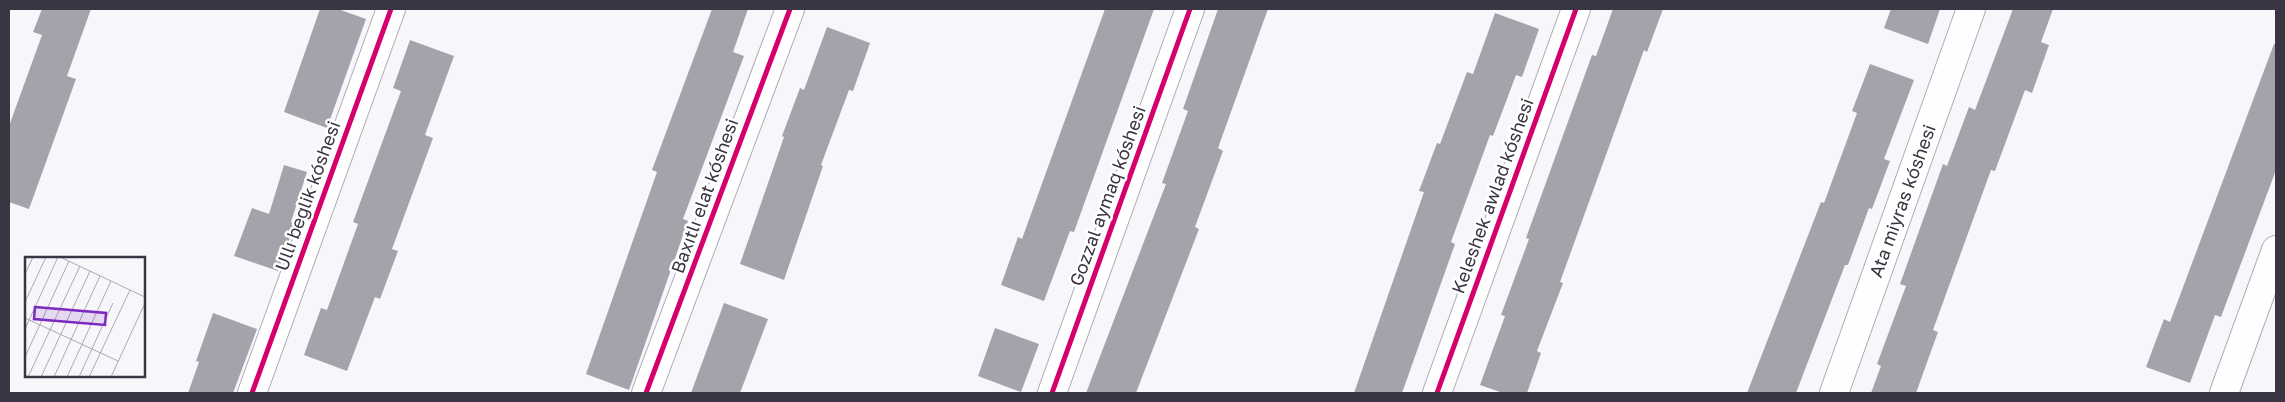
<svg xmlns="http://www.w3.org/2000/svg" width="2285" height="402" viewBox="0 0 2285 402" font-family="'Golos Text',sans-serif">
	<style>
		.building { fill: #a6a2ab }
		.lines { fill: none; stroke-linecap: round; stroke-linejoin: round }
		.minor-casing { stroke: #afacb5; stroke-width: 30 }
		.minor { stroke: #fefefe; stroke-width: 28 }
		.cycleway-casing { stroke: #fff; stroke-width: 8 }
		.cycleway { stroke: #d6006c; stroke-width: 5 }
		.labels { text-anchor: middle; stroke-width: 5; stroke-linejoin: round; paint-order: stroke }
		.street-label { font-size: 18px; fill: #3a3542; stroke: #fff }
		.inset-road { fill: none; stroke: #aca9b1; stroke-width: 1 }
		.view { fill: #7b2cbf; fill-opacity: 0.15; stroke: #7b2cbf; stroke-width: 2.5 }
		.inset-edge { fill: none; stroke: #3a3542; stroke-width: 2.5 }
	</style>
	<rect width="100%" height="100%" fill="#f8f6fb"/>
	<path class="building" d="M 42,9 L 91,9 L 67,76 L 76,79 L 29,209 L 9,202 L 9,126 L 42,35 L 33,32 Z
		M 320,9 L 338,9 L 366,19 L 327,128 L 284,112 Z
		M 712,9 L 748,9 L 733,52 L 744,56 L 683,219 L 688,221 L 629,390 L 586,374 L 657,172 L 652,170 Z
		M 1105,9 L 1154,9 L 1074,232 L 1070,231 L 1044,301 L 1001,285 L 1018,237 L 1022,239 Z
		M 1218,9 L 1268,9 L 1218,148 L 1223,151 L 1195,227 L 1199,229 L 1136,393 L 1086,393 L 1166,184 L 1162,183 L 1188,111 L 1183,109 Z
		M 1613,9 L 1663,9 L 1647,52 L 1644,50 L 1560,282 L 1563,283 L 1537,351 L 1541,353 L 1527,393 L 1503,393 L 1480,385 L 1505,316 L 1501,315 L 1529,239 L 1526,238 L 1592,55 L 1596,56 Z
		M 1891,9 L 1940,9 L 1928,44 L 1884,28 Z
		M 2013,9 L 2053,9 L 2041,42 L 2049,45 L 2032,93 L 2025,90 L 1995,171 L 1991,170 L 1933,330 L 1938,332 L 1916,393 L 1871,393 L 1881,366 L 1877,364 L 1906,286 L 1900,284 L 1943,164 L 1947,166 L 1969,107 L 1975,110 Z
		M 1495,13 L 1539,29 L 1522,77 L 1516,75 L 1493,136 L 1490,135 L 1451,242 L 1455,244 L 1402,393 L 1354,393 L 1424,192 L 1419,191 L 1437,143 L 1440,144 L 1467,72 L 1473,74 Z
		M 827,27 L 870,43 L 853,91 L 849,90 L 821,165 L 823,166 L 784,280 L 740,264 L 784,137 L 782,136 L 800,88 L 804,90 Z
		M 410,40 L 454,56 L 425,135 L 433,138 L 392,249 L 398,251 L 380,299 L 375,297 L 347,371 L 304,355 L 321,308 L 327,310 L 358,224 L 353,222 L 401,91 L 393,88 Z
		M 2274,44 L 2276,45 L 2276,170 L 2221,317 L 2215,315 L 2190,383 L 2146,367 L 2164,319 L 2170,322 Z
		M 1870,64 L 1914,80 L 1884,159 L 1890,161 L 1872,209 L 1869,208 L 1848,265 L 1845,265 L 1796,393 L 1747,393 L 1821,202 L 1824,203 L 1857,113 L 1852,111 Z
		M 284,165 L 307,172 L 291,222 L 295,224 L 278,271 L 234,256 L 252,208 L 269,214 Z
		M 724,303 L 768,319 L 740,393 L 691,393 Z
		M 213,313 L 257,329 L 233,393 L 188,393 L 199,362 L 196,361 Z
		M 995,328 L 1039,344 L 1021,392 L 978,376 Z"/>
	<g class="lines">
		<g class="minor-casing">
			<path id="minor" d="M 252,393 L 391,9
				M 646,393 L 790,9
				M 1052,393 L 1190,9
				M 1437,393 L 1576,9
				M 1834,393 L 1971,9
				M 2224,393 L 2276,250"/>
		</g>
		<use href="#minor" class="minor"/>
		<g class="cycleway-casing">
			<path id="cycleway" d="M 252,393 L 391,9
				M 646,393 L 790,9
				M 1052,393 L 1190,9
				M 1437,393 L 1576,9"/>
		</g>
		<use href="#cycleway" class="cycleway"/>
	</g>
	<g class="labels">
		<g class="street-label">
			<text transform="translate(308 196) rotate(-70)" y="6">Ullı beglik kóshesi</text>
			<text transform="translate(705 196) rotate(-70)" y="6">Baxıtlı elat kóshesi</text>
			<text transform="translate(1108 196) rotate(-70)" y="6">Gozzal aymaq kóshesi</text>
			<text transform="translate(1493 196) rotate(-70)" y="6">Keleshek awlad kóshesi</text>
			<text transform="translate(1903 201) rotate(-70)" y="6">Ata miyras kóshesi</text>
		</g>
	</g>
	<g transform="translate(25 257)">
		<rect width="120" height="120" fill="#f8f6fb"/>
		<path class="inset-road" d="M 35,0 L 120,40M 0,17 L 8,0M 0,45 L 21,0M 0,61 L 93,104M 0,72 L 33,0M 0,100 L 44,4M 3,120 L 55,9M 16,120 L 65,14M 29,120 L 75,19M 42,120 L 86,24M 54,120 L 88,46M 64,120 L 105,33M 86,120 L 120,46"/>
		<path class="view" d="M 10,50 L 81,56 L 80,68 L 9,62 Z"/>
		<rect width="120" height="120" class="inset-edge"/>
	</g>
	<rect width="2285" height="402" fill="none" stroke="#3a3542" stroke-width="20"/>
</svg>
